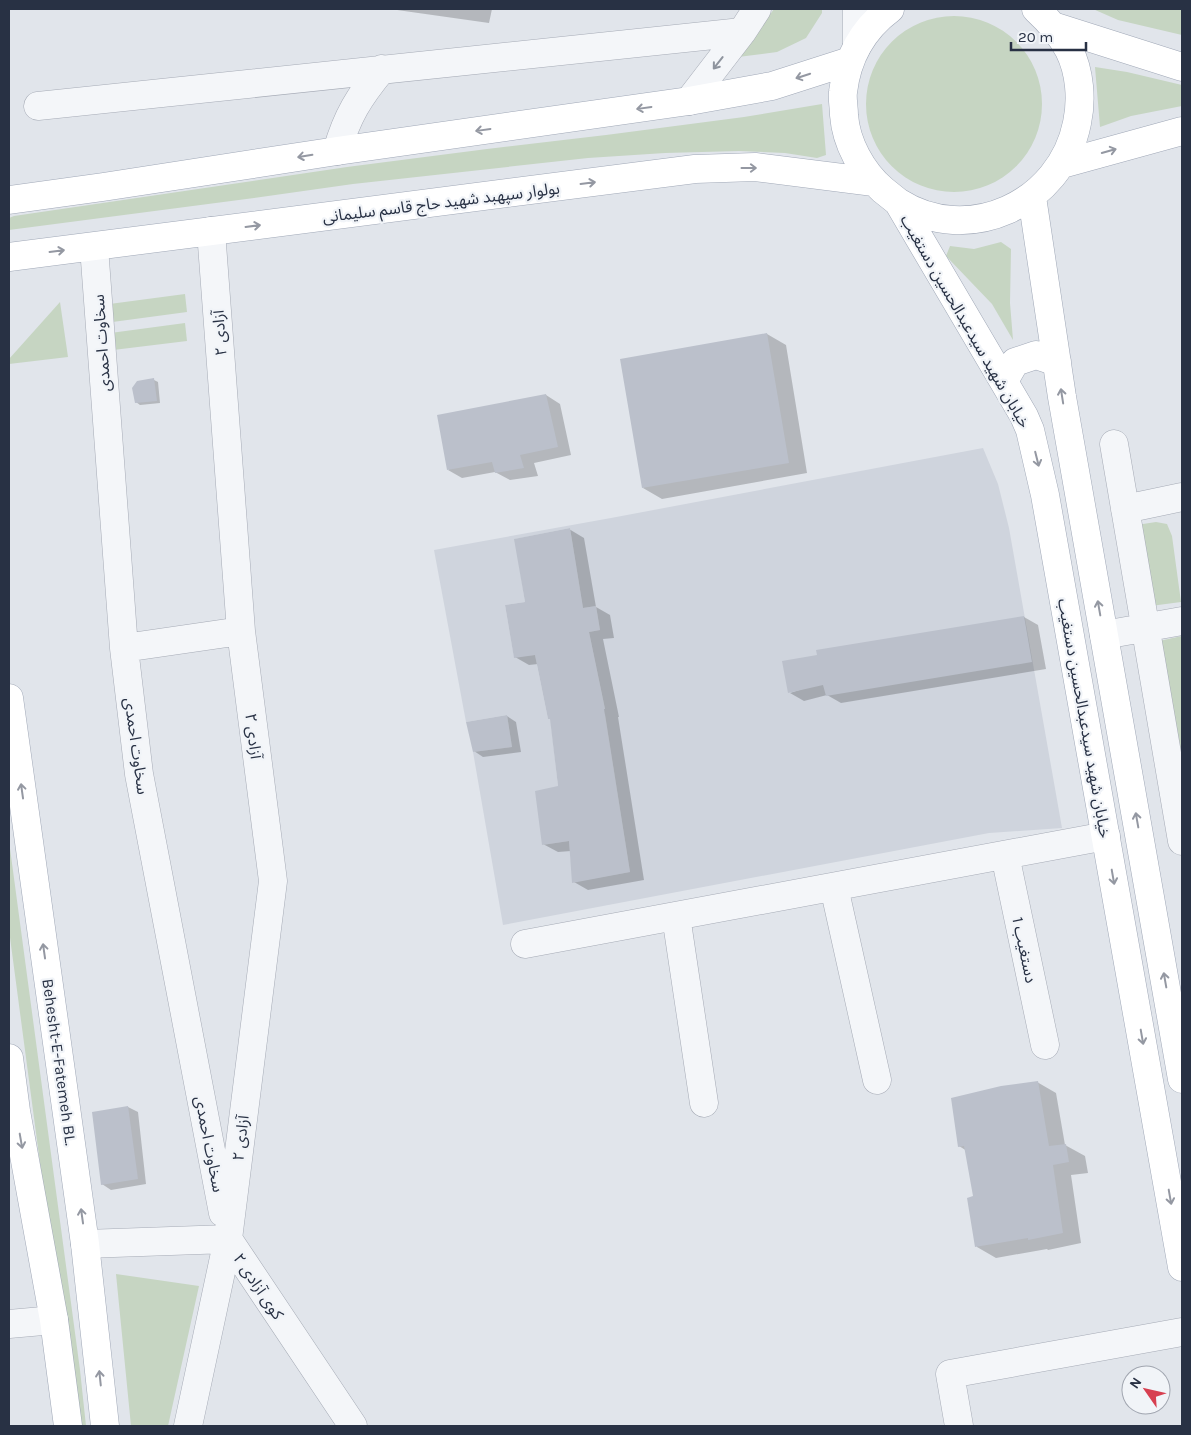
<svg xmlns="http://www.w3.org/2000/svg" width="1191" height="1435" viewBox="0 0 1191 1435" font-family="Karla,'Noto Sans Arabic',sans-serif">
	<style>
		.built { fill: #cfd4dd; fill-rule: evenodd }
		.green { fill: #c6d5c2 }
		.shadow { fill: #0003 }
		.building { fill: #bbc0cb }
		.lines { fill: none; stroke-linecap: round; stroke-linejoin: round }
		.minor-casing { stroke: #a6abb6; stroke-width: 29 }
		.major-casing { stroke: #a0a8b7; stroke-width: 29 }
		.minor { stroke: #f4f6f9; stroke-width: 28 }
		.major { stroke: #fff; stroke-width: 28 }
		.oneway { stroke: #8e949e }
		.oneway2 { stroke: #9498a2 }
		.labels { text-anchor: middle; stroke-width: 4.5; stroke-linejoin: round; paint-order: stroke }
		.street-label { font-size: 16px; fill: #283144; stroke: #f1f4f8 }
	</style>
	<rect width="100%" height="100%" fill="#e1e5eb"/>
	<path class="built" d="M 983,448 L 998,484 L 1009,528 L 1062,828 L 989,833 L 503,925 L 473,752 L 512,747 L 507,715 L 466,722 L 434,550 L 611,518 ZM 570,528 L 583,608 L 596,606 L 600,630 L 589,632 L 605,709 L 548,719 L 535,655 L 514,657 L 505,605 L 525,602 L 515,539 ZM 605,714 L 630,872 L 573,882 L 569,841 L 542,845 L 558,786 L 551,724 Z"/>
	<path class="green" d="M 774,9 L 822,9 L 822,13 L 806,38 L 777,52 L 738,57 Z
		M 1093,9 L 1182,9 L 1182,35 L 1118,20 Z
		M866 104a88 88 0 1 1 176 0a88 88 0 1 1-176 0Z
		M 1095,67 L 1127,72 L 1182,85 L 1182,106 L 1131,116 L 1100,127 Z
		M 822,104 L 826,155 L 817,158 L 785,153 L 739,151 L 665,153 L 588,158 L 353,184 L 261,197 L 9,230 L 9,218 L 14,216 L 347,167 L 487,149 L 606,135 L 744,117 Z
		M 1001,242 L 1011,249 L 1010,303 L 1013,340 L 992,304 L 946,256 L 950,246 L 974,249 Z
		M 185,294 L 187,312 L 105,323 L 102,305 Z
		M 60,302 L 68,357 L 9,364 L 9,359 Z
		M 185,323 L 187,341 L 105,351 L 103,334 Z
		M 1156,522 L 1167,524 L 1172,536 L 1181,602 L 1143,607 L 1130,526 Z
		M 1182,636 L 1182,750 L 1170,752 L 1150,643 Z
		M 9,841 L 80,1370 L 86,1426 L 75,1426 L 9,930 Z
		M 116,1274 L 199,1286 L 168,1426 L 131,1426 Z"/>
	<path class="shadow" d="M 390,9 L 492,9 L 489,23 Z
		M 767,334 L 786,345 L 807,473 L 662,499 L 643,488 Z
		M 154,380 L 158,382 L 160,403 L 140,405 L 136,402 Z
		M 546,395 L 560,404 L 571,455 L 534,463 L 538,476 L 510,480 L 495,472 L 462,478 L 448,470 Z
		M 569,529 L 584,538 L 596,607 L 610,615 L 614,638 L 603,639 L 619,717 L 618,717 L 644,880 L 588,890 L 574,882 L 571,851 L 558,852 L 543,844 L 559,787 L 551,719 L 538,664 L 529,665 L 515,657 L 526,603 Z
		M 1024,617 L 1038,625 L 1046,669 L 841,703 L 827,695 L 804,701 L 790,693 Z
		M 507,716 L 516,722 L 521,752 L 483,757 L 474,751 Z
		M 1037,1082 L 1056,1093 L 1065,1145 L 1085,1156 L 1088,1173 L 1071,1175 L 1081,1243 L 1048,1250 L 1047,1249 L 996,1258 L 977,1247 L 975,1197 L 967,1151 L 959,1146 Z
		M 128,1107 L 138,1112 L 146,1184 L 111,1190 L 102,1184 L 93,1113 Z"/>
	<path class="building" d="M 767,333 L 789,463 L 642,488 L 620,359 Z
		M 154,378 L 157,401 L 135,403 L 132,388 L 137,381 Z
		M 546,394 L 558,447 L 520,455 L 524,468 L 495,473 L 492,462 L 447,470 L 437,415 Z
		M 570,528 L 583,608 L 596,606 L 600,630 L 589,632 L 605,709 L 604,709 L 630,872 L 572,883 L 569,841 L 542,845 L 535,791 L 558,786 L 550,719 L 548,719 L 535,655 L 514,658 L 505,605 L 525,602 L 514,539 Z
		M 1024,616 L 1032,662 L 826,696 L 823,685 L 788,693 L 782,661 L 817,655 L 816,650 Z
		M 507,715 L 512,747 L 473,752 L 466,722 Z
		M 1038,1081 L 1049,1146 L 1066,1144 L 1069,1162 L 1053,1165 L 1063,1233 L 1028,1240 L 1028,1238 L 975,1247 L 967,1198 L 973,1196 L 964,1146 L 958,1147 L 951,1098 L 1001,1086 Z
		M 128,1106 L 138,1179 L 101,1185 L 92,1112 Z"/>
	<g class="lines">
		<g class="minor-casing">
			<path id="minor" d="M 857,46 L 857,9
				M 689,101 L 742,32 L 757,9
				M 38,106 L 742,32
				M 337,151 C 347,116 359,97 382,69
				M 94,247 L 124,648 L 139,774 L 223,1213
				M 1114,444 L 1182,841
				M 1125,509 L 1182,497
				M 1104,635 L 1182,621
				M 124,648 L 241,631
				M 1005,855 L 1045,1045
				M 834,887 L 877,1080
				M 676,916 L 704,1103
				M 525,944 L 1106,836
				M 85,1244 L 228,1239 L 353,1426
				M 9,1324 L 54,1320
				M 188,1426 L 228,1239 L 273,881 L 241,631 L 211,231
				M 959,1426 L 950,1374 L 1182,1332"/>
		</g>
		<g class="major-casing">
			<path id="major" d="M 890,9 C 863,29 847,58 843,92 C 842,99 844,107 844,115 C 846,143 862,172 883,190 C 888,194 893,198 898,202 C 968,247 1061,204 1077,123 C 1082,100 1080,72 1069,50 C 1060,33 1049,21 1036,9
				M 1053,26 L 1182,67
				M 1062,164 L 1182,131
				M 1032,197 L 1062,397 L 1182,1079
				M 9,200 L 103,187 L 337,151 L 689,101 L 772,86 L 850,61
				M 898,202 L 1024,416 L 1030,430 L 1045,495 L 1182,1267
				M 9,257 L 695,169 L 755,167 L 874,182
				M 1004,381 L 1015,362 L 1036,355 L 1057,362
				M 9,698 L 85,1244 L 105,1426
				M 9,1058 L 16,1111 L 54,1320 L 68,1426"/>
		</g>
		<use href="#minor" class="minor"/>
		<use href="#major" class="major"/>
	</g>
	<defs><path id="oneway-shaft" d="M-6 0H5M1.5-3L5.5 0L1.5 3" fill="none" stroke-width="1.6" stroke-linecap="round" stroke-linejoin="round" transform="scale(1.25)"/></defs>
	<use class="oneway" href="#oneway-shaft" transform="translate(718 63) rotate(128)"/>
	<g class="oneway2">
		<use href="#oneway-shaft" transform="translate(803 76) rotate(162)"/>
		<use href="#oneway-shaft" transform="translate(644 108) rotate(172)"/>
		<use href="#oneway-shaft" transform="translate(483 130) rotate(172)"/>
		<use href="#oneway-shaft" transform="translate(1109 151) rotate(-16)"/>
		<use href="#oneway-shaft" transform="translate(305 156) rotate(171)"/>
		<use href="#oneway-shaft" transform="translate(749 168)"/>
		<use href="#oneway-shaft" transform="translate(588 183) rotate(-7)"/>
		<use href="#oneway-shaft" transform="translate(253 226) rotate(-7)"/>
		<use href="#oneway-shaft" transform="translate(57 251) rotate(-7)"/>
		<use href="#oneway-shaft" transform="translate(1062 396) rotate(-99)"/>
		<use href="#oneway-shaft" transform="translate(1037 459) rotate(76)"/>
		<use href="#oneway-shaft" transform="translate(1099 608) rotate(-100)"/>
		<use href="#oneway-shaft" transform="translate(22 791) rotate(-98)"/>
		<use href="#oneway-shaft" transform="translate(1137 820) rotate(-100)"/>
		<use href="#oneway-shaft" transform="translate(1113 877) rotate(80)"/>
		<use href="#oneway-shaft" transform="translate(44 951) rotate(-98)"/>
		<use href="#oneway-shaft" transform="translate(1165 980) rotate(-100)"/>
		<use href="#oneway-shaft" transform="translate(1142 1037) rotate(80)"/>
		<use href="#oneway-shaft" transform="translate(21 1141) rotate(80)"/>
		<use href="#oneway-shaft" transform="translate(1170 1197) rotate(80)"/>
		<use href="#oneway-shaft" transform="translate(82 1216) rotate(-98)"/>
		<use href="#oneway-shaft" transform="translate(100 1378) rotate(-96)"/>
	</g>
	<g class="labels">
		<g class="street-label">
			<text transform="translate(441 202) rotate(-7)" y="6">بولوار سپهبد شهید حاج قاسم سلیمانی</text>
			<text transform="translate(966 321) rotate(60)" y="6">خیابان شهید سیدعبدالحسین دستغیب</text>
			<text transform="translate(219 333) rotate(-94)" y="6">آزادی ۲</text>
			<text transform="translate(101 343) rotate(-94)" y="6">سخاوت احمدی</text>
			<text transform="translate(1085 718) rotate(80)" y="6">خیابان شهید سیدعبدالحسین دستغیب</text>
			<text transform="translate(254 736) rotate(83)" y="6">آزادی ۲</text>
			<text transform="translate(137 746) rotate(82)" y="6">سخاوت احمدی</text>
			<text transform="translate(1025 950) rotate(78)" y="6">دستغیب 1</text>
			<text transform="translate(60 1062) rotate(82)" y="6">Behesht-E-Fatemeh BL.</text>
			<text transform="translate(240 1138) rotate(-83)" y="6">آزادی ۲</text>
			<text transform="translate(210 1144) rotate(79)" y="6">سخاوت احمدی</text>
			<text transform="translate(259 1286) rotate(56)" y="6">کوی آزادی ۲</text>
		</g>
	</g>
	<rect width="1191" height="1435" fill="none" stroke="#283144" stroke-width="20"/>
	<g transform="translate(1146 1390) rotate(304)"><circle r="24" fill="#f1f4f8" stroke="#a1a6b0"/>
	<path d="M0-4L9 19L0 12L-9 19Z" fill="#d73f50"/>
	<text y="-8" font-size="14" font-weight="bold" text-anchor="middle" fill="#283144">N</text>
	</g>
	<path d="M1011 42v8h75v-8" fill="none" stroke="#283144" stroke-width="2.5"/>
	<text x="1018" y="42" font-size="15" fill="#283144" stroke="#f1f4f8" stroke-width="4" paint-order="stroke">20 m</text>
</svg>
